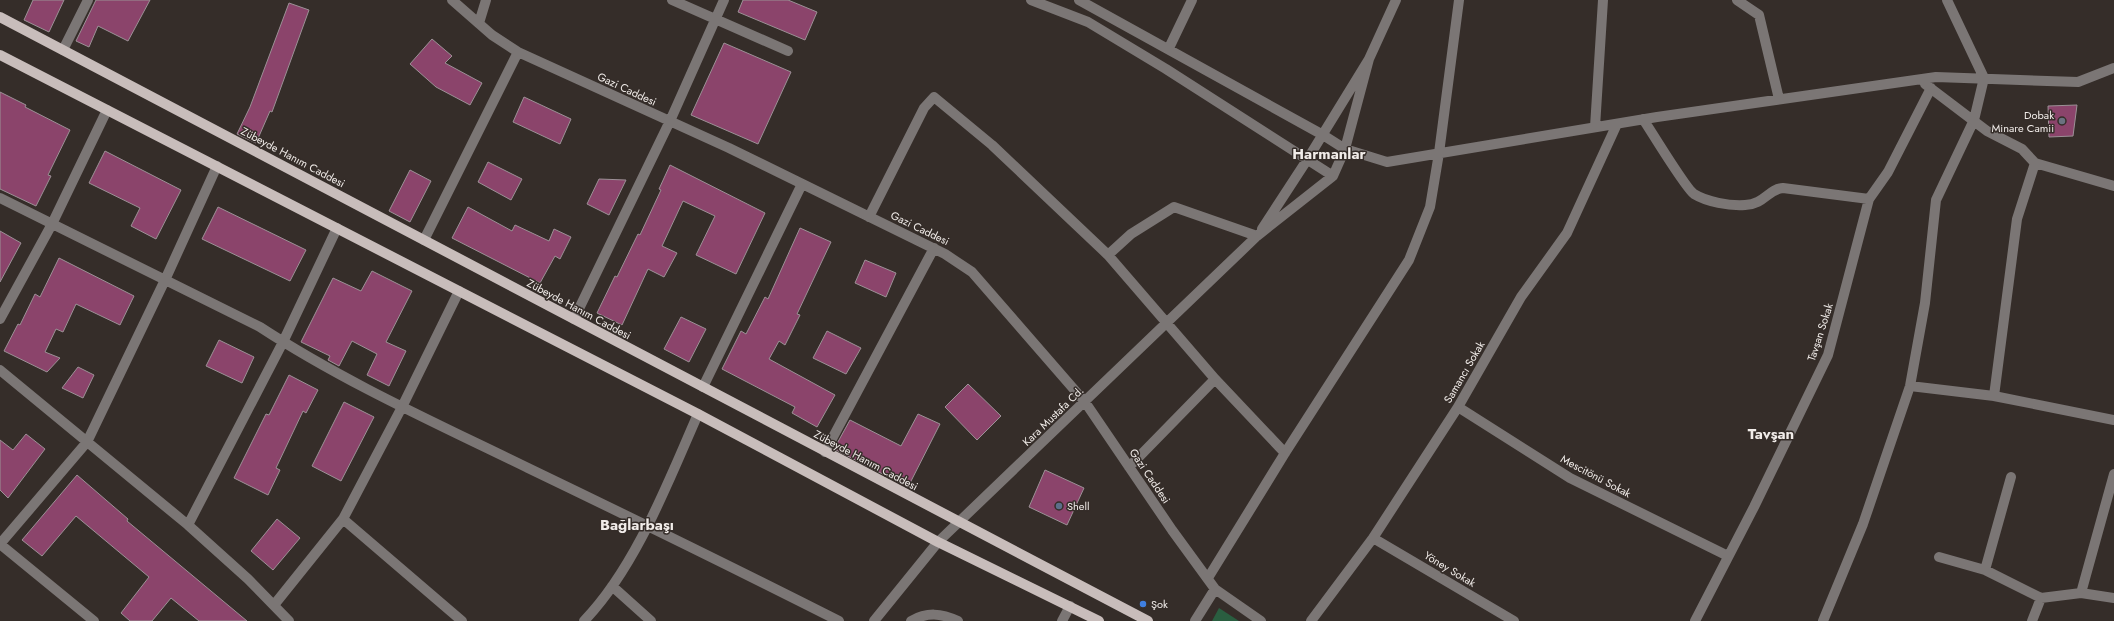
<svg xmlns="http://www.w3.org/2000/svg" width="2114" height="621" viewBox="0 0 2114 621" font-family="Jost,sans-serif">
	<style>
		.green { fill: #2a5e40 }
		.building { fill: #8b446b; stroke: #9c9196 }
		.lines { fill: none; stroke-linecap: round; stroke-linejoin: round }
		.minor { stroke: #7b7675; stroke-width: 10 }
		.major { stroke: #c8bdbb; stroke-width: 10 }
		.worship-dot { fill: #6b7280; stroke: #352d29; stroke-width: 1.5 }
		.service-dot { fill: #5c6f8a; stroke: #352d29; stroke-width: 1.5 }
		.shop-dot { fill: #3f7fe0; stroke: #352d29; stroke-width: 1.5 }
		.labels { text-anchor: middle; stroke-width: 3; stroke-linejoin: round; paint-order: stroke }
		.street-label { font-size: 11px; fill: #f1ece9; stroke: #352d29 }
		.poi-label { font-size: 11px; fill: #f1ece9; stroke: #352d29; text-anchor: start }
		.district-label { font-size: 15px; font-weight: bold; fill: #f1ece9; stroke: #352d29 }
	</style>
	<rect width="100%" height="100%" fill="#352d29"/>
	<path class="green" d="M 1219,608 L 1239,621 L 1212,621 Z"/>
	<path class="building" d="M 33,0 L 64,0 L 49,32 L 24,20 Z
		M 96,0 L 150,0 L 128,41 L 98,26 L 89,47 L 76,41 Z
		M 743,0 L 788,0 L 817,12 L 805,40 L 738,12 Z
		M 289,3 L 309,10 L 272,112 L 270,111 L 256,143 L 237,134 L 250,107 Z
		M 432,39 L 452,56 L 445,63 L 482,83 L 470,105 L 436,87 L 410,64 Z
		M 724,43 L 791,72 L 758,144 L 691,115 Z
		M 0,92 L 26,105 L 25,107 L 70,130 L 48,175 L 51,176 L 36,206 L 0,189 Z
		M 524,97 L 571,119 L 560,144 L 513,122 Z
		M 2077,105 L 2073,136 L 2049,137 L 2048,106 Z
		M 105,151 L 181,190 L 156,239 L 131,226 L 140,208 L 89,183 Z
		M 488,162 L 522,179 L 511,200 L 478,182 Z
		M 670,165 L 765,213 L 736,274 L 696,255 L 715,216 L 683,201 L 662,246 L 677,253 L 664,277 L 648,269 L 622,325 L 597,313 L 615,276 L 617,277 L 638,234 L 640,235 L 661,190 L 659,189 Z
		M 410,170 L 431,181 L 410,222 L 389,211 Z
		M 599,179 L 626,180 L 609,215 L 587,204 Z
		M 218,207 L 306,250 L 290,281 L 202,239 Z
		M 468,207 L 512,231 L 515,225 L 549,241 L 554,229 L 571,237 L 560,259 L 555,256 L 540,283 L 452,238 Z
		M 800,228 L 831,242 L 797,314 L 800,315 L 785,345 L 779,341 L 769,359 L 835,395 L 817,427 L 792,413 L 795,407 L 722,369 L 741,331 L 746,334 L 765,297 L 768,299 Z
		M 0,231 L 21,243 L 0,282 Z
		M 59,258 L 134,296 L 120,325 L 76,304 L 63,332 L 56,329 L 45,352 L 60,358 L 47,372 L 4,351 L 18,324 L 20,325 L 35,294 L 40,297 Z
		M 865,260 L 896,273 L 886,297 L 855,283 Z
		M 372,271 L 412,291 L 386,342 L 406,351 L 389,386 L 367,375 L 377,354 L 352,341 L 339,366 L 328,360 L 330,356 L 301,342 L 333,278 L 361,291 Z
		M 681,317 L 706,329 L 689,362 L 664,349 Z
		M 827,331 L 861,348 L 846,374 L 813,358 Z
		M 219,340 L 254,357 L 242,383 L 206,366 Z
		M 78,367 L 94,375 L 83,398 L 62,388 Z
		M 289,375 L 318,390 L 306,413 L 303,411 L 276,468 L 280,470 L 268,495 L 234,478 L 266,414 L 269,415 Z
		M 968,384 L 1001,416 L 977,440 L 945,407 Z
		M 344,402 L 374,417 L 341,481 L 312,466 Z
		M 918,414 L 940,424 L 908,487 L 834,449 L 850,420 L 901,446 Z
		M 26,434 L 45,449 L 8,498 L 0,490 L 0,440 L 13,450 Z
		M 1045,470 L 1084,488 L 1067,525 L 1029,507 Z
		M 77,475 L 128,519 L 127,521 L 247,621 L 199,621 L 171,598 L 152,621 L 130,621 L 121,613 L 149,577 L 76,516 L 42,556 L 22,540 Z
		M 277,519 L 300,538 L 273,570 L 251,551 Z"/>
	<g class="lines">
		<path class="minor" d="M 452,0 L 492,35 L 518,52 L 729,148 L 945,254 L 972,272 L 1085,402 L 1172,530 L 1215,589 L 1261,621
			M 672,0 L 788,51
			M 1031,0 L 1088,22 L 1166,69 L 1333,176
			M 1079,0 L 1323,135 L 1345,149 L 1387,162 L 1657,117 L 1936,77 L 2078,82 L 2114,68
			M 1737,0 L 1759,15 L 1779,99
			M 479,23 L 486,0
			M 1169,48 L 1192,0
			M 63,50 L 88,0
			M 1925,84 L 1987,131 L 2022,149 L 2035,163 L 2114,186
			M 1643,119 C 1651,131 1686,189 1694,194 C 1707,202 1729,206 1745,205 C 1765,204 1768,189 1783,188 L 1869,199
			M 1595,127 L 1603,0
			M 0,198 L 260,327 C 344,382 438,424 528,468 C 632,518 736,569 839,621
			M 869,217 L 924,108 L 934,97 L 992,145 L 1108,255 L 1215,379 L 1285,453
			M 1262,229 L 1307,160 L 1369,59 L 1396,0
			M 424,240 L 518,52
			M 1108,255 L 1131,234 L 1174,207 L 1257,236
			M 0,319 L 52,224 L 107,110
			M 574,319 L 670,121 L 724,0
			M 0,370 L 188,525 L 248,579 L 289,621
			M 1910,386 L 1994,396 L 2114,420
			M 703,387 L 802,184
			M 1994,396 L 2017,219 L 2035,163
			M 1458,407 L 1570,478 L 1728,556
			M 825,452 L 934,248
			M 1129,467 L 1215,379
			M 343,519 L 462,621
			M 188,525 L 283,342 L 337,228
			M 1373,538 L 1514,621
			M 0,544 L 87,442 L 165,280 L 217,166
			M 0,544 L 94,621
			M 1939,557 L 1985,570 L 2041,598 L 2081,593 L 2114,598
			M 1985,570 L 2011,477
			M 1208,578 L 1285,453 L 1409,260 L 1430,207 L 1439,153 L 1459,0
			M 612,586 L 651,621
			M 2081,593 L 2114,474
			M 274,605 L 343,519 L 402,407 L 459,291
			M 584,621 C 636,567 668,482 698,414
			M 874,621 L 938,542 L 1257,236 L 1333,176 L 1345,149 L 1369,59
			M 911,621 C 927,612 941,613 958,621
			M 1062,621 L 1070,606
			M 1195,621 L 1215,589
			M 1311,621 L 1373,538 L 1458,407 L 1521,297 L 1567,233 L 1617,124
			M 1695,621 L 1754,507 L 1828,355 L 1869,199 L 1888,172 L 1931,88
			M 1823,621 L 1863,524 L 1910,386 L 1925,303 L 1936,200 L 1974,120 L 1984,78 L 1947,0
			M 2032,621 L 2041,598"/>
		<path class="major" d="M 0,17 L 1148,621
			M 0,55 L 698,414 L 938,542 L 1099,621"/>
	</g>
	<circle class="worship-dot" cx="2062" cy="121" r="4"/>
	<circle class="service-dot" cx="1059" cy="506" r="4"/>
	<circle class="shop-dot" cx="1143" cy="604" r="4"/>
	<g class="labels">
		<g class="street-label">
			<text transform="translate(627 89) rotate(25)" y="4">Gazi Caddesi</text>
			<text transform="translate(293 157) rotate(28)" y="4">Zübeyde Hanım Caddesi</text>
			<text transform="translate(920 228) rotate(26)" y="4">Gazi Caddesi</text>
			<text transform="translate(579 309) rotate(28)" y="4">Zübeyde Hanım Caddesi</text>
			<text transform="translate(1820 332) rotate(-72)" y="4">Tavşan Sokak</text>
			<text transform="translate(1464 372) rotate(-60)" y="4">Samancı Sokak</text>
			<text transform="translate(1053 416) rotate(-44)" y="4">Kara Mustafa Cd.</text>
			<text transform="translate(866 460) rotate(28)" y="4">Zübeyde Hanım Caddesi</text>
			<text transform="translate(1150 476) rotate(56)" y="4">Gazi Caddesi</text>
			<text transform="translate(1596 476) rotate(28)" y="4">Mescitönü Sokak</text>
			<text transform="translate(1450 569) rotate(31)" y="4">Yöney Sokak</text>
		</g>
		<g class="poi-label">
			<text x="2054" y="119" text-anchor="end">Dobak<tspan x="2054" dy="13">Minare Camii</tspan></text>
			<text x="1067" y="510">Shell</text>
			<text x="1151" y="608">Şok</text>
		</g>
		<g class="district-label">
			<text x="1329" y="159">Harmanlar</text>
			<text x="1771" y="439">Tavşan</text>
			<text x="637" y="530">Bağlarbaşı</text>
		</g>
	</g>
</svg>
